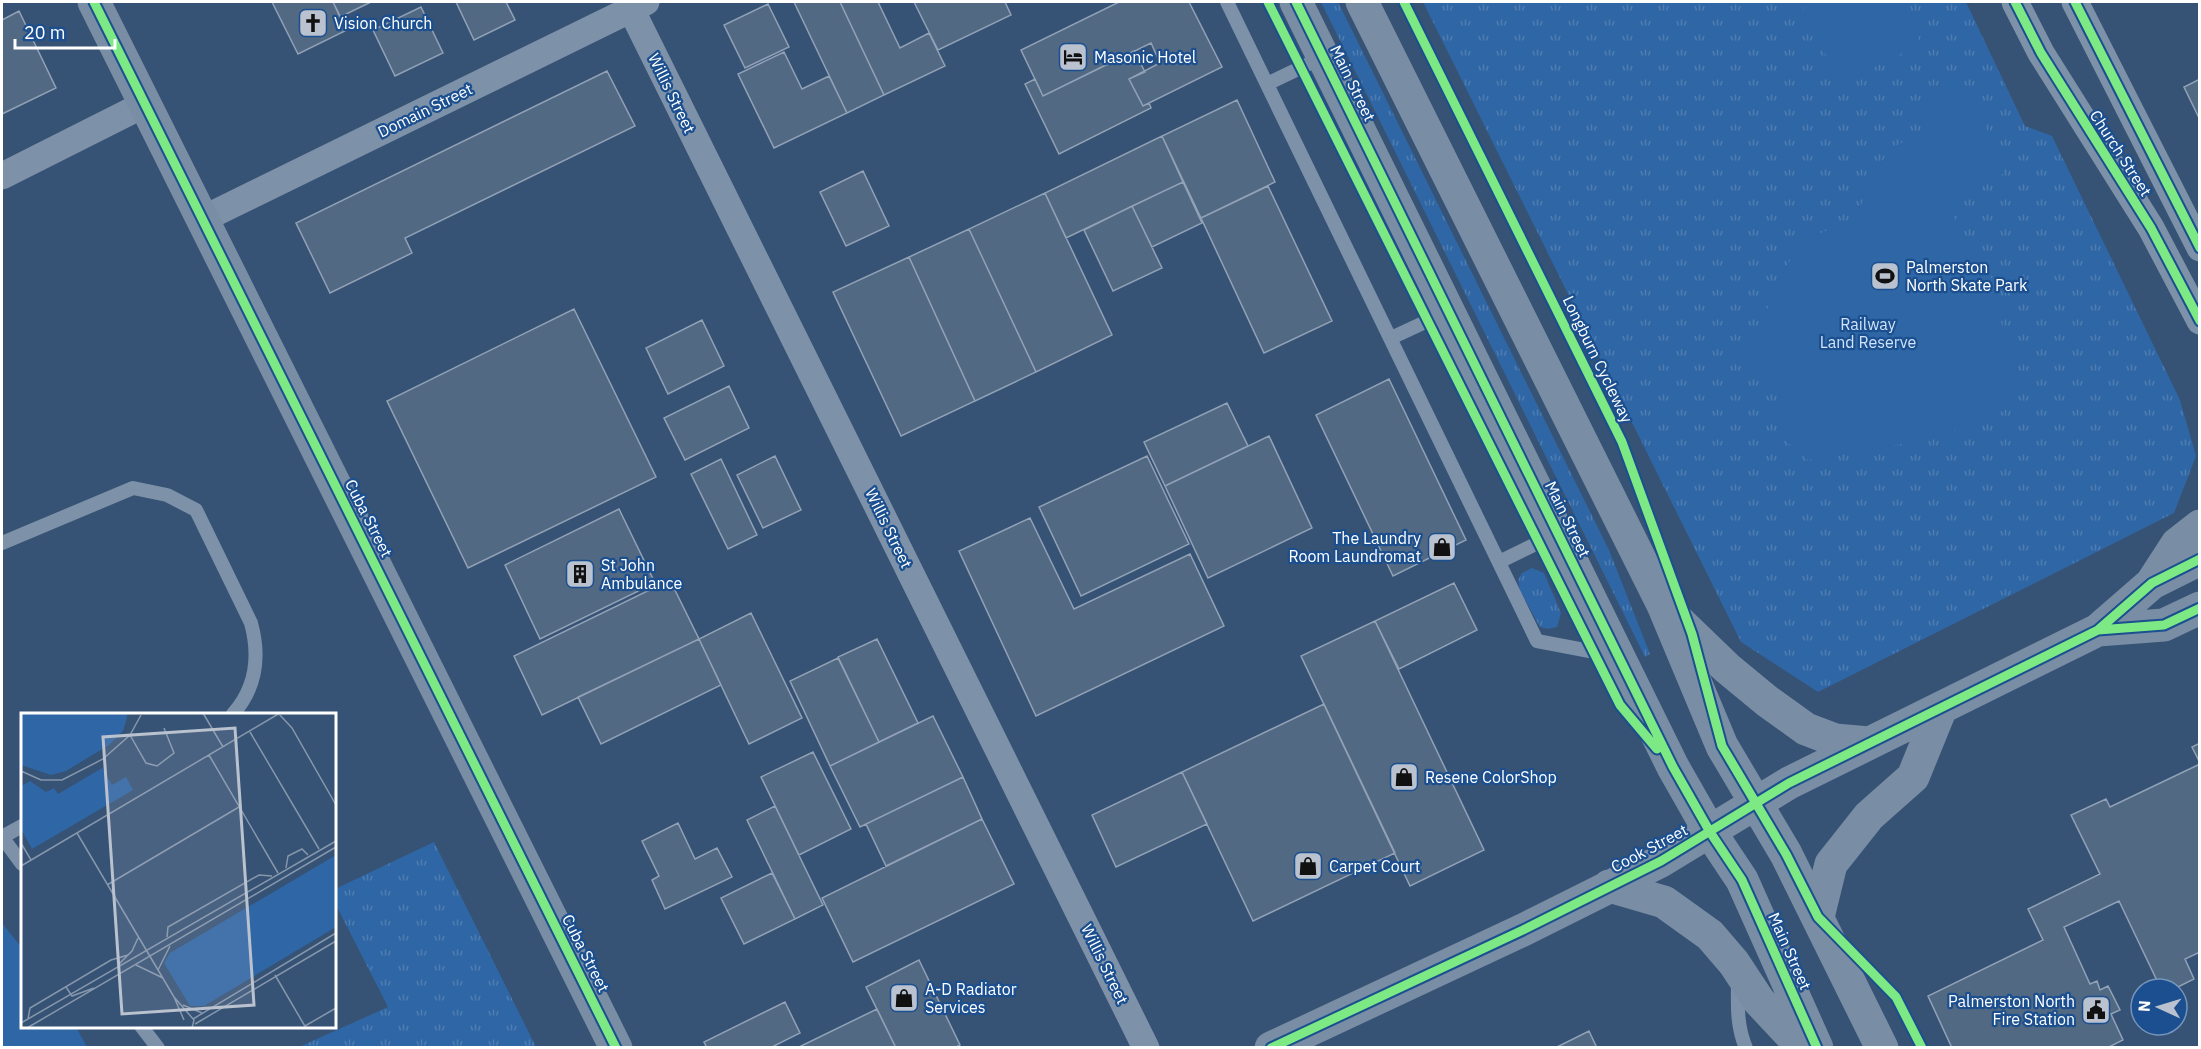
<svg xmlns="http://www.w3.org/2000/svg" width="2201" height="1049" viewBox="0 0 2201 1049" font-family="'IBM Plex Sans',sans-serif">
	<style>
		.grass { fill: url(#grass-tufts) }
		.garden { fill: #2f66a5 }
		.building { fill: #526984; stroke: #92a2b6; stroke-width: 1.5 }
		.lines { fill: none; stroke-linecap: round; stroke-linejoin: round }
		.lane { stroke: #7d92a8; stroke-width: 14 }
		.street { stroke: #7d92a8; stroke-width: 27 }
		.secondary { stroke: #798da4; stroke-width: 33 }
		.cycleway-casing { stroke: #1b4f8f; stroke-width: 13 }
		.cycleway { stroke: #7ce984; stroke-width: 9 }
		.labels { text-anchor: middle; stroke-width: 4.5; stroke-linejoin: round; paint-order: stroke }
		.poi-label { font-size: 16px; fill: #fff; stroke: #1b4f8f; text-anchor: start }
		.street-label { font-size: 16px; fill: #fff; stroke: #1b4f8f }
		.park-label { font-size: 16px; fill: #cfe3fa; stroke: #1b4f8f }
		.inset-road { fill: none; stroke: #8697ac; stroke-width: 1.5 }
		.view { fill: #b9c2ce; fill-opacity: 0.15; stroke: #b9c2ce; stroke-width: 3 }
		.inset-edge { fill: none; stroke: #fff; stroke-width: 3 }
	</style>
	<defs>
		<pattern id="grass-tufts" width="24" height="20" patternUnits="userSpaceOnUse" patternTransform="scale(1.5)"><rect width="24" height="20" fill="#2f66a5"/><path d="M3 7l-1-3M5 7V3M7 7l1-3M15 17l-1-3M17 17v-4M19 17l1-3" fill="none" stroke="#4e7db2"/></pattern>
	</defs>
	<rect width="100%" height="100%" fill="#365274"/>
	<path class="grass" d="M 1321,2 L 1338,2 L 1609,550 L 1650,654 L 1645,657 Z
		M 1423,2 L 1966,2 L 2025,126 L 2052,136 L 2180,400 L 2196,456 L 2174,513 L 1818,692 L 1741,642 Z
		M 1532,568 L 1544,573 L 1561,613 L 1557,627 L 1548,629 L 1540,627 L 1520,591 L 1518,580 L 1522,573 Z
		M 434,842 L 536,1047 L 299,1047 L 388,1007 L 335,903 L 335,889 Z"/>
	<path class="garden" d="M 1800,2 L 1901,2 L 1921,44 L 1840,84 Z
		M 1953,86 L 1975,98 L 2004,173 L 1949,208 L 1977,260 L 1992,279 L 1998,291 L 1996,297 L 1992,303 L 2018,359 L 2012,407 L 1969,425 L 1929,439 L 1808,460 L 1787,442 L 1791,432 L 1779,408 L 1781,382 C 1778,379 1775,375 1771,373 C 1760,368 1746,371 1745,353 C 1745,339 1752,339 1759,331 C 1763,326 1767,308 1770,301 C 1778,281 1789,257 1805,242 C 1818,230 1840,231 1856,212 C 1870,195 1875,164 1892,149 C 1900,142 1911,139 1920,134 L 1924,99 Z
		M 2,923 L 22,948 L 22,1026 L 76,1027 L 87,1047 L 2,1047 Z"/>
	<path class="building" d="M 272,2 L 333,2 L 347,30 L 298,54 Z
		M 333,2 L 371,2 L 340,17 Z
		M 456,2 L 506,2 L 515,20 L 474,40 Z
		M 794,2 L 840,2 L 884,95 L 847,113 Z
		M 840,2 L 878,2 L 900,48 L 929,33 L 945,66 L 884,95 Z
		M 914,2 L 1005,2 L 1011,15 L 938,50 Z
		M 1119,2 L 1189,2 L 1222,67 L 1143,106 L 1129,79 L 1160,63 L 1151,43 L 1043,96 L 1021,50 Z
		M 768,4 L 789,47 L 745,68 L 724,25 Z
		M 421,7 L 443,53 L 395,76 L 373,30 Z
		M 19,11 L 56,88 L 2,114 L 2,20 Z
		M 1134,51 L 1145,72 L 1129,79 L 1143,106 L 1149,103 L 1151,108 L 1059,154 L 1025,84 L 1035,79 L 1043,96 Z
		M 784,52 L 802,89 L 829,76 L 847,113 L 774,148 L 738,74 Z
		M 607,71 L 635,126 L 405,238 L 412,253 L 330,293 L 296,223 Z
		M 2200,79 L 2200,120 L 2184,87 Z
		M 1237,100 L 1275,182 L 1201,218 L 1162,136 Z
		M 1162,136 L 1183,182 L 1066,238 L 1045,193 Z
		M 863,171 L 889,226 L 846,246 L 820,192 Z
		M 1183,182 L 1202,223 L 1152,247 L 1132,206 Z
		M 1268,186 L 1332,321 L 1264,353 L 1201,218 Z
		M 1045,193 L 1112,335 L 1036,372 L 969,229 Z
		M 1132,206 L 1162,268 L 1113,291 L 1084,230 Z
		M 969,229 L 1036,372 L 975,401 L 909,257 Z
		M 909,257 L 975,401 L 901,436 L 833,292 Z
		M 574,309 L 656,477 L 468,568 L 387,401 Z
		M 702,320 L 724,366 L 668,394 L 646,348 Z
		M 1389,379 L 1466,540 L 1393,576 L 1316,415 Z
		M 729,386 L 749,428 L 685,460 L 664,418 Z
		M 1227,403 L 1248,446 L 1165,486 L 1144,442 Z
		M 1269,436 L 1312,528 L 1208,578 L 1165,486 Z
		M 775,456 L 801,510 L 763,528 L 737,475 Z
		M 1147,456 L 1189,544 L 1081,596 L 1039,507 Z
		M 721,459 L 757,535 L 728,549 L 691,474 Z
		M 619,509 L 655,583 L 540,639 L 505,565 Z
		M 1030,518 L 1074,609 L 1190,554 L 1224,626 L 1036,716 L 959,551 Z
		M 670,580 L 699,639 L 542,715 L 514,656 Z
		M 1454,583 L 1477,630 L 1399,669 L 1375,621 Z
		M 751,613 L 802,718 L 749,744 L 699,639 Z
		M 1375,621 L 1484,850 L 1410,886 L 1301,656 Z
		M 699,639 L 721,685 L 601,744 L 578,697 Z
		M 877,639 L 918,723 L 879,742 L 838,657 Z
		M 838,658 L 879,742 L 830,766 L 790,681 Z
		M 1324,704 L 1395,853 L 1253,921 L 1182,772 Z
		M 933,716 L 963,777 L 860,827 L 830,766 Z
		M 2200,743 L 2200,763 L 2192,747 Z
		M 813,752 L 851,829 L 799,855 L 761,777 Z
		M 2200,764 L 2200,952 L 2185,959 L 2194,979 L 2174,989 L 2161,989 L 2119,901 L 2064,927 L 2090,984 L 2097,981 L 2100,990 L 2108,986 L 2120,1010 L 2111,1014 L 2123,1040 L 2107,1048 L 1952,1048 L 1928,996 L 2043,940 L 2028,909 L 2100,874 L 2071,815 L 2106,799 L 2110,807 Z
		M 1182,772 L 1207,824 L 1116,867 L 1092,815 Z
		M 963,777 L 982,819 L 886,866 L 866,824 Z
		M 775,806 L 823,905 L 795,919 L 747,820 Z
		M 982,819 L 1014,884 L 853,962 L 822,898 Z
		M 678,823 L 695,859 L 717,848 L 732,877 L 665,909 L 652,880 L 659,876 L 642,841 Z
		M 772,873 L 795,919 L 744,944 L 721,898 Z
		M 919,960 L 960,1045 L 954,1048 L 896,1048 L 866,987 Z
		M 785,1002 L 800,1033 L 770,1048 L 707,1048 L 704,1042 Z
		M 877,1009 L 896,1048 L 797,1048 Z
		M 1589,1031 L 1597,1048 L 1555,1048 Z"/>
	<g class="lines">
		<path class="lane" d="M 1227,2 L 1537,641 L 1616,656
			M 1267,84 L 1323,57
			M 1391,338 L 1449,311
			M 2,543 L 133,488 L 167,495 L 196,510 L 251,623 C 260,656 256,688 233,714
			M 1499,562 L 1558,533
			M 2,837 L 22,864
			M 2,837 L 22,826
			M 1738,979 C 1738,1003 1736,1025 1746,1048
			M 141,1026 L 158,1048"/>
		<path class="street" d="M 2015,2 L 2041,53 L 2151,228 L 2200,321
			M 2075,2 L 2200,248
			M 631,9 L 1146,1048
			M 2,176 L 145,104
			M 203,219 L 646,2"/>
		<path class="secondary" d="M 94,2 L 616,1048
			M 1296,2 L 1673,767 L 1710,832 L 1742,880 L 1817,1048
			M 1362,2 L 1663,605 L 1722,746 L 1786,854 L 1882,1048
			M 2153,581 L 2177,544 L 2200,526
			M 1672,615 L 1727,668 L 1767,701 L 1806,729 L 1835,740 L 1869,743
			M 2098,630 L 2164,625 L 2200,608
			M 1609,886 L 1664,902 L 1710,935 L 1734,963 L 1759,1001 L 1803,1048
			M 1818,917 L 1831,864 L 1869,816 L 1913,777 L 1941,708
			M 1271,1048 L 1523,930 L 1661,861 L 1789,783 L 2098,630 L 2152,583 L 2200,559"/>
		<g class="cycleway-casing">
			<path id="cycleway" d="M 94,2 L 616,1048
				M 1268,2 L 1620,705 L 1657,749
				M 1296,2 L 1673,767 L 1710,832 L 1742,880 L 1817,1048
				M 1404,2 L 1622,442 L 1692,634 L 1722,746 L 1786,854 L 1818,917 L 1896,997 L 1922,1048
				M 2015,2 L 2041,53 L 2151,228 L 2200,321
				M 2075,2 L 2200,248
				M 2098,630 L 2164,625 L 2200,608
				M 1271,1048 L 1523,930 L 1661,861 L 1789,783 L 2098,630 L 2152,583 L 2200,559"/>
		</g>
		<use href="#cycleway" class="cycleway"/>
	</g>
	<defs>
		<g id="church-square" transform="scale(1.5)"><rect x="-9" y="-9" width="18" height="18" rx="4" fill="#b9c2ce" stroke="#1b4f8f"/><path d="M-1.2-6h2.4v3.5h3.3v2.4h-3.3V6h-2.4V-.1h-3.3v-2.4h3.3Z" fill="#111"/></g>
		<g id="hotel-square" transform="scale(1.5)"><rect x="-9" y="-9" width="18" height="18" rx="4" fill="#b9c2ce" stroke="#1b4f8f"/><path d="M-6-4.5h1.5V1H6V5H4.5V3h-9V5H-6ZM-4 0a1.8 1.8 0 1 1 3.6 0ZM.5 0V-2.5h3Q6-2.5 6 0Z" fill="#111"/></g>
		<g id="stadium-square" transform="scale(1.5)"><rect x="-9" y="-9" width="18" height="18" rx="4" fill="#b9c2ce" stroke="#1b4f8f"/><path d="M0-5a6.5 5 0 1 0 0 10a6.5 5 0 1 0 0-10ZM-3.5-1.8h7v3.6h-7Z" fill="#111"/></g>
		<g id="shop-square" transform="scale(1.5)"><rect x="-9" y="-9" width="18" height="18" rx="4" fill="#b9c2ce" stroke="#1b4f8f"/><path d="M-5-2.5h2.3a2.7 3.5 0 0 1 5.4 0H5L5.5 6h-11ZM-1.5-2.5h3a1.5 2.3 0 0 0-3 0Z" fill="#111"/></g>
		<g id="building-square" transform="scale(1.5)"><rect x="-9" y="-9" width="18" height="18" rx="4" fill="#b9c2ce" stroke="#1b4f8f"/><path d="M-4-6H4V6H1V3H-1V6H-4ZM-2.5-4.3h1.7v1.8h-1.7ZM.8-4.3h1.7v1.8H.8ZM-2.5-1h1.7V.8h-1.7ZM.8-1h1.7V.8H.8Z" fill="#111"/></g>
		<g id="civic-square" transform="scale(1.5)"><rect x="-9" y="-9" width="18" height="18" rx="4" fill="#b9c2ce" stroke="#1b4f8f"/><path d="M-.6-6.5H3V-4.5H.6V-3L4-1V1h2V6H-6V1h2V-1L-.6-3ZM-1.2 2.5V6h2.4V2.5Z" fill="#111"/></g>
	</defs>
	<g fill-rule="evenodd">
		<use href="#church-square" x="313" y="23"/>
		<use href="#hotel-square" x="1073" y="57"/>
		<use href="#stadium-square" x="1885" y="276"/>
		<use href="#shop-square" x="1442" y="547"/>
		<use href="#building-square" x="580" y="574"/>
		<use href="#shop-square" x="1404" y="777"/>
		<use href="#shop-square" x="1308" y="866"/>
		<use href="#shop-square" x="904" y="998"/>
		<use href="#civic-square" x="2096" y="1010"/>
	</g>
	<g class="labels">
		<g class="poi-label">
			<text x="334" y="29">Vision Church</text>
			<text x="1094" y="63">Masonic Hotel</text>
			<text x="1906" y="273">Palmerston<tspan x="1906" dy="18">North Skate Park</tspan></text>
			<text x="1421" y="544" text-anchor="end">The Laundry<tspan x="1421" dy="18">Room Laundromat</tspan></text>
			<text x="601" y="571">St John<tspan x="601" dy="18">Ambulance</tspan></text>
			<text x="1425" y="783">Resene ColorShop</text>
			<text x="1329" y="872">Carpet Court</text>
			<text x="925" y="995">A-D Radiator<tspan x="925" dy="18">Services</tspan></text>
			<text x="2075" y="1007" text-anchor="end">Palmerston North<tspan x="2075" dy="18">Fire Station</tspan></text>
		</g>
		<g class="street-label">
			<text transform="translate(1353 83) rotate(64)" y="6">Main Street</text>
			<text transform="translate(672 93) rotate(64)" y="6">Willis Street</text>
			<text transform="translate(425 110) rotate(-26)" y="6">Domain Street</text>
			<text transform="translate(2121 153) rotate(57)" y="6">Church Street</text>
			<text transform="translate(1598 359) rotate(64)" y="6">Longburn Cycleway</text>
			<text transform="translate(369 518) rotate(63)" y="6">Cuba Street</text>
			<text transform="translate(1568 519) rotate(64)" y="6">Main Street</text>
			<text transform="translate(889 528) rotate(64)" y="6">Willis Street</text>
			<text transform="translate(1649 848) rotate(-28)" y="6">Cook Street</text>
			<text transform="translate(1790 951) rotate(66)" y="6">Main Street</text>
			<text transform="translate(586 953) rotate(63)" y="6">Cuba Street</text>
			<text transform="translate(1105 964) rotate(64)" y="6">Willis Street</text>
		</g>
		<g class="park-label">
			<text x="1868" y="330">Railway<tspan x="1868" dy="18">Land Reserve</tspan></text>
		</g>
	</g>
	<g transform="translate(21 713)">
		<rect width="315" height="315" fill="#365274"/>
		<path d="M 81,55 L 91,72 L 105,64 L 112,77 L 11,136 L 0,116 L 0,73 L 9,68 L 25,79 L 33,75 L 37,81 ZM 315,142 L 315,214 L 183,293 L 169,293 L 143,250 L 149,240 Z" fill="#2f66a5"/>
		<path d="M 0,0 L 106,0 L 106,5 L 102,18 L 88,32 L 45,58 L 30,62 L 0,52 ZM 186,238 L 218,258 L 219,264 L 210,269 L 205,262 L 180,272 L 172,247 ZM223 247a8 8 0 1 1 16 0a8 8 0 1 1-16 0Z" fill="#2f66a5"/>
		<path class="inset-road" d="M 182,0 L 202,34M 257,0 L 271,15 L 315,92M 229,19 L 298,136M 109,22 L 125,50 L 136,53 L 153,40 L 143,15M 188,42 L 257,160M 0,58 L 20,67 L 41,67 L 82,46 L 109,22 L 120,2M 56,120 L 153,284 L 173,307 L 171,315M 0,130 L 10,147M 0,153 L 259,0M 265,155 L 267,143 L 281,136 L 287,142M 86,172 L 218,94M 146,224 L 147,214 L 238,162 L 251,163M 98,251 L 111,238 L 117,225M 115,252 L 142,265M 137,257 L 149,233M 254,262 L 285,315M 45,274 L 51,283 L 73,275M 153,284 L 163,307M 162,292 L 181,300M 7,306 L 9,295 L 90,247 L 107,242M 172,306 L 315,220M 0,310 L 315,128M 174,311 L 315,228M 284,313 L 315,295M 6,315 L 315,134"/>
		<path class="view" d="M 214,15 L 233,292 L 101,301 L 82,24 Z"/>
		<rect width="315" height="315" class="inset-edge"/>
	</g>
	<rect width="2201" height="1049" fill="none" stroke="#ffffff" stroke-width="6"/>
	<g transform="translate(2159 1007) rotate(274)"><circle r="28" fill="#1b4f8f" stroke="#7695bc" stroke-width="1.5"/>
	<path d="M0-4.5L10 22L0 15L-10 22Z" fill="#b9c2ce"/>
	<text y="-9" font-size="16" font-weight="bold" text-anchor="middle" fill="#ffffff">N</text>
	</g>
	<path d="M15 39v9h100v-9" fill="none" stroke="#ffffff" stroke-width="3"/>
	<text x="24" y="39" font-size="18" fill="#ffffff" stroke="#1b4f8f" stroke-width="4.5" paint-order="stroke">20 m</text>
</svg>
